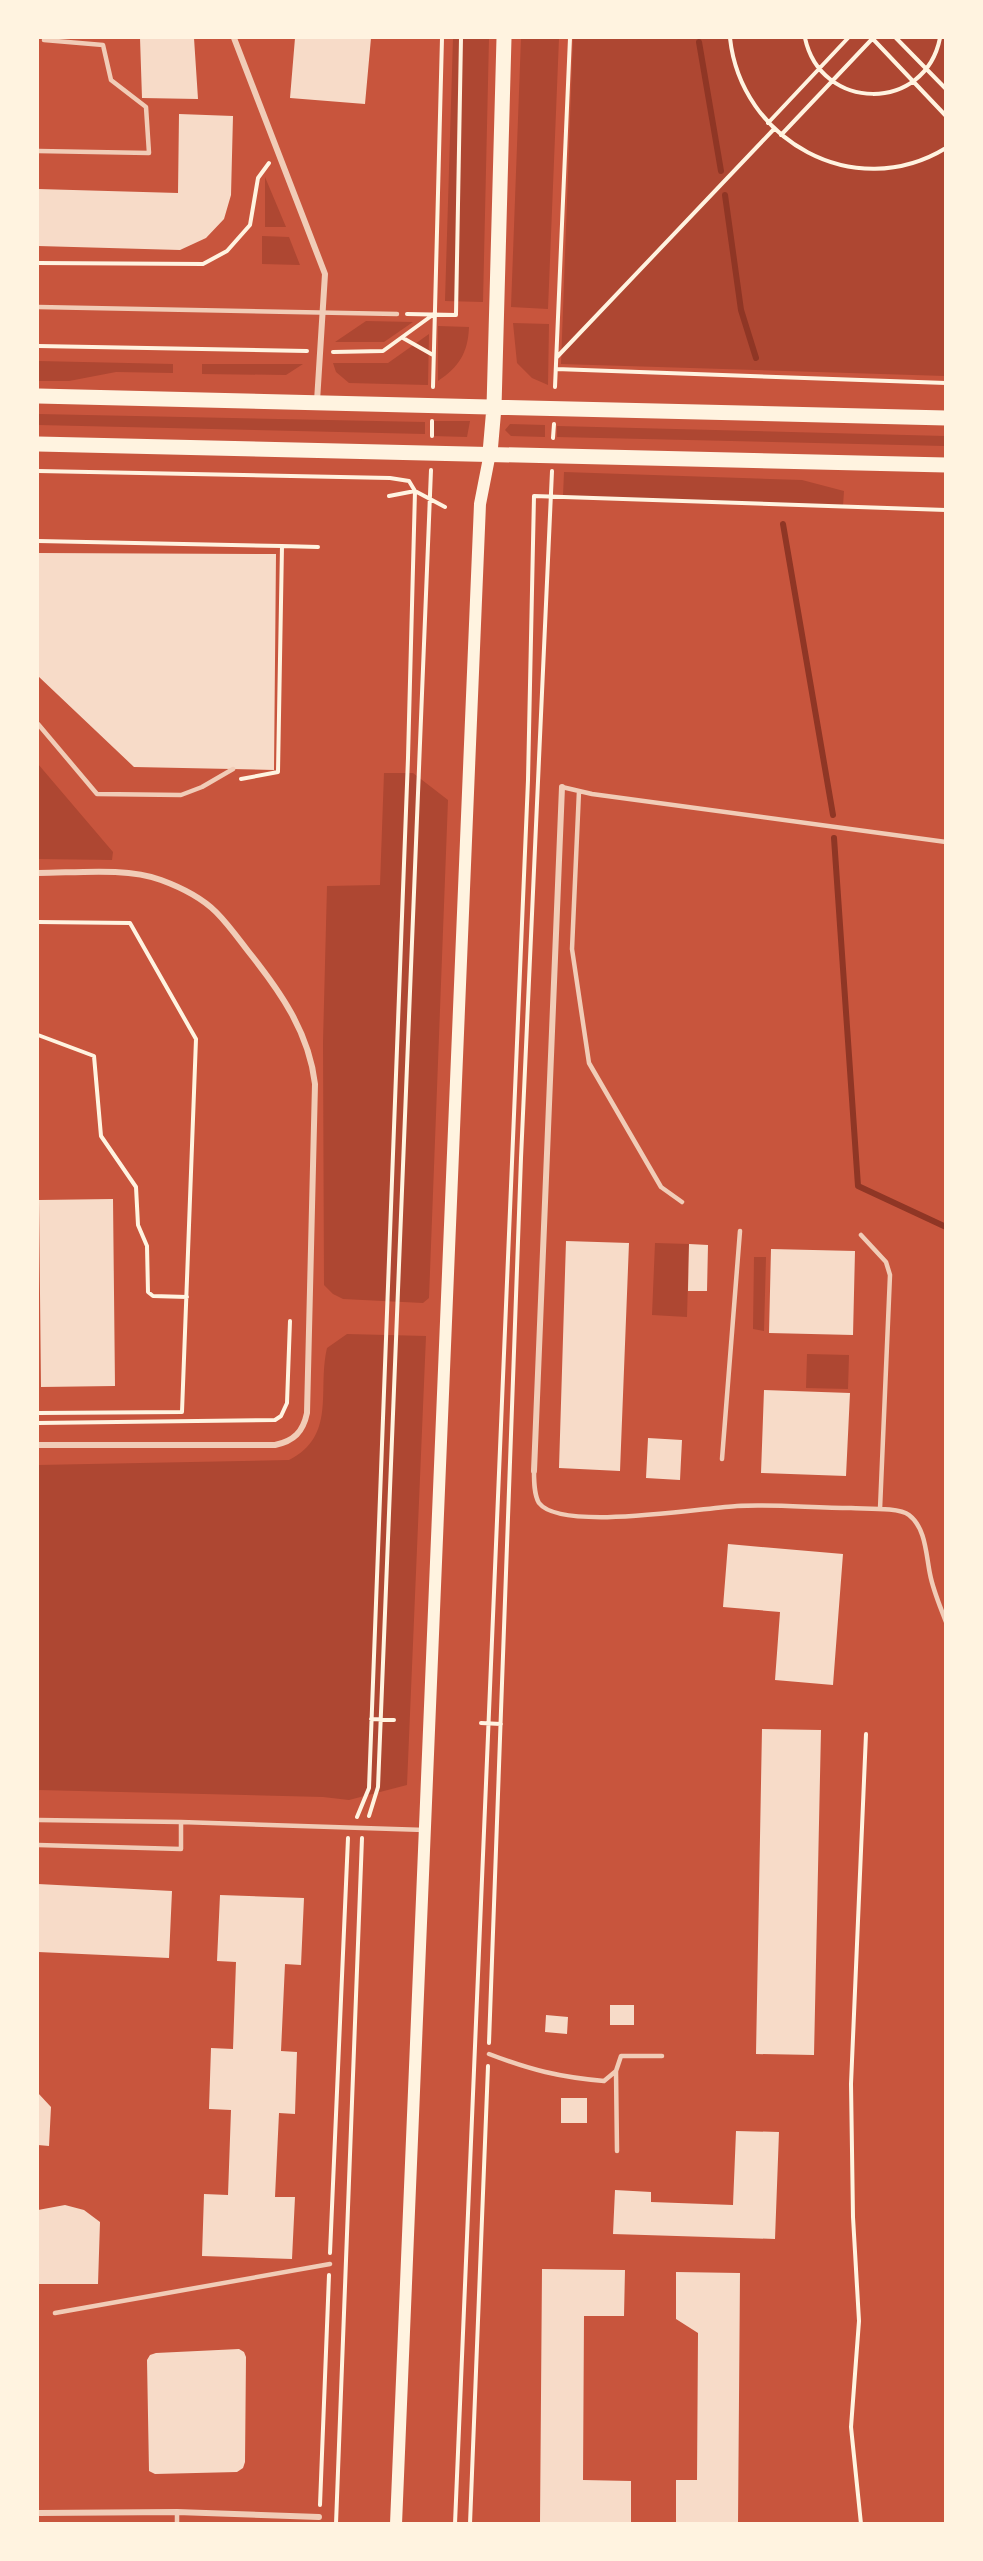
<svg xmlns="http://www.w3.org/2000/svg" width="983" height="2561" viewBox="0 0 983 2561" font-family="'Fira Sans',sans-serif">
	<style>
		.green { fill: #ae4732 }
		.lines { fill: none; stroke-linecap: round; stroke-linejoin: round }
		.stream { stroke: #8f3625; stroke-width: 6 }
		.building { fill: #f7dbc8 }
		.path { stroke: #fff3e0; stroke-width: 4 }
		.service { stroke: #f1ccb7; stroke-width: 4.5 }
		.minor { stroke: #f1ccb7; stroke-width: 6 }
		.secondary { stroke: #fff3e0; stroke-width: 12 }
		.primary { stroke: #fff3e0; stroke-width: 15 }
	</style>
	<rect width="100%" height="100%" fill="#c8553d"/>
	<path class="green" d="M 453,38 L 489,38 L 483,302 L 445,301 Z
		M 521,38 L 559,38 L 548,309 L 511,307 Z
		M 573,38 L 945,38 L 945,376 L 561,364 Z
		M 265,177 L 286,227 L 265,227 Z
		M 262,236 L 289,237 L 300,265 L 262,264 Z
		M 366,321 L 413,322 L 384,342 L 335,342 Z
		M 513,323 L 549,324 L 548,385 L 532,378 L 517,363 Z
		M 438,326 L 469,327 C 468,353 459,367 438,381 Z
		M 429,334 L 428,385 L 349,383 L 336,372 L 333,363 L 388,363 Z
		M 38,361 L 173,364 L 173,373 L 116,372 L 69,381 L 38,381 Z
		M 202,364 L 303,364 L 286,375 L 202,374 Z
		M 38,414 L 425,422 L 425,434 L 38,425 Z
		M 432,421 L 470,421 L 467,437 L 432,436 Z
		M 510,424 L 545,425 L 545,437 L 511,436 L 505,430 Z
		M 557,426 L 945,436 L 945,446 L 557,437 Z
		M 564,472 L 802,480 L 844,491 L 843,506 L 563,496 Z
		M 38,764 L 113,852 L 112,860 L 38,859 Z
		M 384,773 L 413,773 L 448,800 L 429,1298 L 423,1303 L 343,1299 L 333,1294 L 324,1285 L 323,1042 L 327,886 L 380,885 Z
		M 655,1243 L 689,1244 L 687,1317 L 652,1315 Z
		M 754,1257 L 766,1257 L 764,1331 L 753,1329 Z
		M 347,1334 L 426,1336 L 407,1785 L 349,1800 L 323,1797 L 38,1790 L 38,1465 L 289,1460 C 337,1436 317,1390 327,1348 Z
		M 807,1354 L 849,1355 L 848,1389 L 806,1388 Z"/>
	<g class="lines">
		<path class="stream" d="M 699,42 L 721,171
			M 725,195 L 741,310 L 756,358
			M 783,524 L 833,815
			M 834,838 L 858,1186 L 946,1227"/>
	</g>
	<path class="building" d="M 140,38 L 194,38 L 198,99 L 142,98 Z
		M 295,38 L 371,38 L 365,104 L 290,98 Z
		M 179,114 L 233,116 L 231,195 L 224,219 L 206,238 L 180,250 L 38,246 L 38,189 L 178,193 Z
		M 38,553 L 276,554 L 274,770 L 134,767 L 38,676 Z
		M 113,1199 L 115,1386 L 41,1387 L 39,1200 Z
		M 566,1241 L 629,1243 L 620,1471 L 559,1468 Z
		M 689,1244 L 708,1245 L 707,1291 L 688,1291 Z
		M 771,1249 L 855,1251 L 853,1335 L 769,1333 Z
		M 764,1390 L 850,1393 L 846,1476 L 761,1473 Z
		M 648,1438 L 682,1440 L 680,1480 L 646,1478 Z
		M 728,1544 L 843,1554 L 833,1685 L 775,1680 L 780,1612 L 723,1607 Z
		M 762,1729 L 821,1730 L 814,2055 L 756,2054 Z
		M 38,1884 L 172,1891 L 169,1958 L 38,1952 Z
		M 220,1895 L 304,1898 L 301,1965 L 285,1964 L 281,2051 L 297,2052 L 295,2114 L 279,2113 L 275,2197 L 295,2197 L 292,2259 L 202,2256 L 204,2194 L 228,2195 L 231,2110 L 209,2109 L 211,2048 L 233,2049 L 236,1962 L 217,1961 Z
		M 610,2005 L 634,2005 L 634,2025 L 610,2025 Z
		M 546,2015 L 568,2017 L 567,2034 L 545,2032 Z
		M 38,2093 L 51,2107 L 49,2146 L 38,2145 Z
		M 561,2098 L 587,2098 L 587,2123 L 561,2123 Z
		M 736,2131 L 779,2132 L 775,2239 L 613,2234 L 615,2190 L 651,2192 L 651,2202 L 733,2205 Z
		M 65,2205 L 84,2210 L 100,2222 L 98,2284 L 38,2284 L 38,2210 Z
		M 542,2269 L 625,2270 L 624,2316 L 584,2316 L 583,2480 L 631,2481 L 631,2524 L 540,2524 Z
		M 676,2272 L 740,2273 L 738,2524 L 676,2524 L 676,2480 L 697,2480 L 698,2333 L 676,2319 Z
		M 239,2349 L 244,2352 L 246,2357 L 245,2462 L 243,2468 L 237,2472 L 155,2474 L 149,2471 L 147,2360 L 150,2355 L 156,2353 Z"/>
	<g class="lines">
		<path class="path" d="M 730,38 C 741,140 854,204 946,148
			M 805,38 C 821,112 925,113 940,38
			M 872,38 L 946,116
			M 896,38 L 946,89
			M 768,123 L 848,38
			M 781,135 L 873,38
			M 38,263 L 203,264 L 227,251 L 250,225 L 258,178 L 269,163
			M 407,314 L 456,315 L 461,38
			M 403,338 L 433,355
			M 38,346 L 307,351
			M 333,352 L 383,351 L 434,314
			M 557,357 L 774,129
			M 556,369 L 946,383
			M 433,387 L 442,38
			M 555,387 L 570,38
			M 432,436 L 432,421
			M 553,438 L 554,424
			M 38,471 L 390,478 L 409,481 L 415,491 L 408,758 L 369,1788 L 357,1817
			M 389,496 L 415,491 L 445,507
			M 38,541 L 282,546 L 278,772 L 241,779
			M 282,546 L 318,547
			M 38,922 L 130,923 L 196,1039 L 182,1412 L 38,1413
			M 38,1035 L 94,1056 L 101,1136 L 136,1187 L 138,1225 L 147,1246 L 148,1292 L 153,1296 L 187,1297
			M 38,1423 L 275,1420 L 281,1416 L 287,1403 L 290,1321
			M 371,1719 L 394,1720
			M 481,1723 L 501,1724
			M 369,1816 L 378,1787 L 431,470
			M 489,2043 L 521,1158 L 552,471
			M 330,2253 L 348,1838
			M 320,2505 L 329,2275
			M 336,2524 L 362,1838
			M 455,2524 L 528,780 L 534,496 L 946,510
			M 470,2524 L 488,2066
			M 861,2524 L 851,2427 L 859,2321 L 853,2217 L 851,2084 L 866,1734"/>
		<path class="service" d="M 38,151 L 149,153 L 146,107 L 111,80 L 103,45 L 44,40
			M 38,307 L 397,314
			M 38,724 L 97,794 L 181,795 L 202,787 L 233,769
			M 562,787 L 592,794 L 946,842
			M 579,791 L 572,949 L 589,1063 L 661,1187 L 682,1202
			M 861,1235 L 886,1262 L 890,1275 L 880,1509
			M 722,1459 L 740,1231
			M 534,1471 C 534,1481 534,1495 539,1503 C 561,1532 701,1508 737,1506 C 774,1504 813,1508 851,1508 C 864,1509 899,1507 909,1515 C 926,1528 926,1555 930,1574 C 933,1590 940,1606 946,1622
			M 38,1820 L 181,1822 L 425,1830
			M 38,1845 L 181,1849 L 181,1822
			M 489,2054 C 531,2070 559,2077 604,2081 L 616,2071 L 621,2056 L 662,2056
			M 616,2071 L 617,2151
			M 55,2313 L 330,2264
			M 177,2524 L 177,2512"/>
		<path class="minor" d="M 234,38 L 325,274 L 317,401
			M 38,873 C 75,873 126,867 161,880 C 180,887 201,897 216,912 C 228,924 238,938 248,951 C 280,991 309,1032 315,1084 L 307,1413 C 303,1432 294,1441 275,1445 L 38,1445
			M 534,1471 L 562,787
			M 38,2513 L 177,2512 L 319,2517"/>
		<path class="secondary" d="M 396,2524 L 480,504 L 490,453"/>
		<path class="primary" d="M 38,396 L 946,418
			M 38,444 L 946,465
			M 490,453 L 494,407 L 504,38"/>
	</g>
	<rect width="983" height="2561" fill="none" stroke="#fff3e0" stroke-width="78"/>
</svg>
